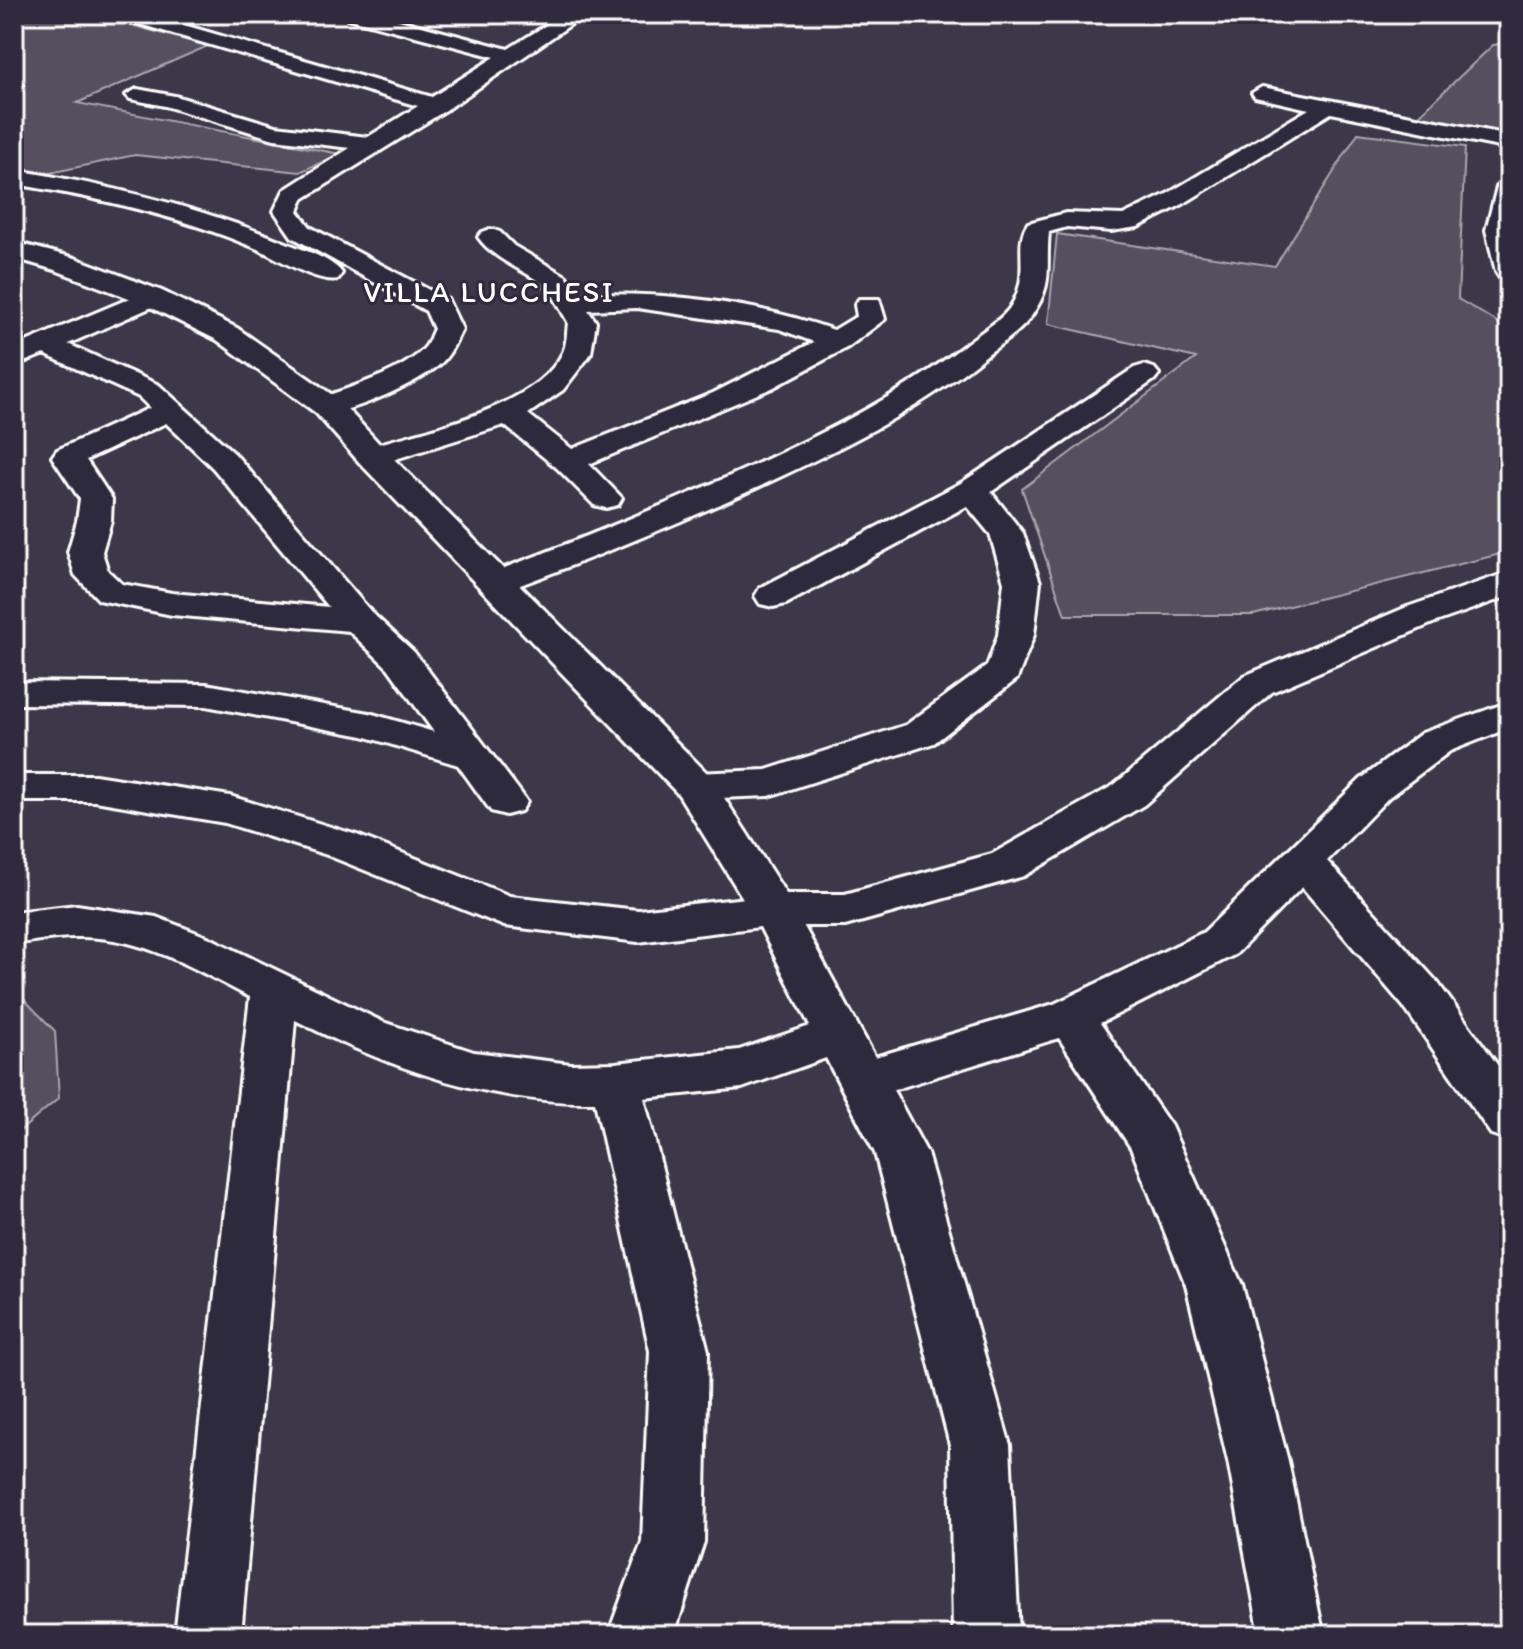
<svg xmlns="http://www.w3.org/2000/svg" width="1523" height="1649" viewBox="0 0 1523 1649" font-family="Itim,sans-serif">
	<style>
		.green { fill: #555060; stroke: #aaa8b0; stroke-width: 2 }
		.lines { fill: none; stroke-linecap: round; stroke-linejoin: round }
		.street-casing { stroke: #fff; stroke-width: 6 }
		.secondary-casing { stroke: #fff; stroke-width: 6 }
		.street { fill: #2f2a3d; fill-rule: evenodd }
		.secondary { fill: #2f2a3d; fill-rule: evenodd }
		.labels { text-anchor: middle; stroke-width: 6; stroke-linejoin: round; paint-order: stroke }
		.far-neighbourhood-label { font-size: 30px; letter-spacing: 2px; fill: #fff; stroke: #2f2a3d }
	</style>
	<rect width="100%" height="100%" fill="#3c3749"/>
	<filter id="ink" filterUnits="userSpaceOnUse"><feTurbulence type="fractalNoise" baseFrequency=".0125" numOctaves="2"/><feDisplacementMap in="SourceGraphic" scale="16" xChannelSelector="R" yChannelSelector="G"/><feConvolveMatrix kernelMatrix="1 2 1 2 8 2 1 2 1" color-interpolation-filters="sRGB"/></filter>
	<g filter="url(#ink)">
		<path class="green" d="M 14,14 L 90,14 L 208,46 L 77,103 L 340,154 L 300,172 L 135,155 L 50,173 L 14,168 Z
			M 1509,43 L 1509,135 L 1416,118 L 1493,45 Z
			M 1358,133 L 1465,147 L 1458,299 L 1509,329 L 1509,552 L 1253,615 L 1065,615 L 1022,489 L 1196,358 L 1048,324 L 1057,234 L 1275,266 Z
			M 14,989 L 55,1031 L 59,1098 L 14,1136 Z"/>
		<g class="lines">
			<g class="street-casing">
				<path id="street" d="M 117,14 L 146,14 L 432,97 L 495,57 L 347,18 L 345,14 L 376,14 L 508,49 L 564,14 L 586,14 L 446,110 L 303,199 L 298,211 L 310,227 L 448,300 L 462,329 C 455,343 450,356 438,366 C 416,383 343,419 316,412 L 312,406 L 316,400 C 346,388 406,372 426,346 C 429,342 431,334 434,329 L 426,311 L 292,237 L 274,211 L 284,190 L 350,148 L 274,139 L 165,106 L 130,99 L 126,95 L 137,89 L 175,96 L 276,126 L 368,137 L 418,106 L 119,18 Z
					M 1262,87 L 1509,135 L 1509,149 L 1331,113 L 1183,204 L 1138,227 L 1111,231 L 1067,227 L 1049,232 C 1045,270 1055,283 1030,318 C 1019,333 999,345 984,357 C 915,413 834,452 754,489 C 672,526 591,559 507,590 L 495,594 L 483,590 L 477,583 L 483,576 C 567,545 648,512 730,476 C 811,440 892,401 962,347 C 976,335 998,323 1009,309 C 1033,275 1012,246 1028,223 L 1066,213 L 1123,215 L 1167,194 L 1309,109 L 1255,97 L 1252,93 Z
					M 14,170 C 110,185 204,208 294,246 C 309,252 333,260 342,273 L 338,279 C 317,284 275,256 253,247 C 177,215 95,197 14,184 Z
					M 1509,180 L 1509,280 L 1500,278 L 1496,272 L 1486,230 L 1497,187 L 1501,182 Z
					M 491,229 L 500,232 L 514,246 L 566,276 L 578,295 C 663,291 754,302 834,330 L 857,316 L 855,305 L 859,299 L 879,299 L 885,319 L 848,347 L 772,388 L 589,464 L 622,498 L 618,505 L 606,508 L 594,505 L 557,468 L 504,425 L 383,463 L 372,465 L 361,463 L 356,456 L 361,449 C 417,432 536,410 563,352 C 567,344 567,331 568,322 C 561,311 554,293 544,285 C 522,268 495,261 478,237 L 482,232 ZM 637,308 L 779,329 L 814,342 L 713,393 L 572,449 L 528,414 L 563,390 L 587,359 L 591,353 L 596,322 L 588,310 Z
					M 152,289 L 161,291 L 165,297 L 161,303 L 68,344 L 159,385 L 235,454 L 372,613 L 414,652 L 521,793 L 527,802 L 521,811 L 506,815 L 491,811 L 458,765 L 363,736 L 206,706 L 14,704 L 14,682 L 206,684 L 369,713 L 434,732 L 388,668 L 349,631 L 172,615 L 99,600 L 75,575 L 68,552 L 77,521 L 80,499 L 52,457 L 57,450 L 150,408 L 139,397 L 44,354 L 14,366 L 14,347 ZM 166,423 L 213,468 L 329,607 L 172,593 L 122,584 L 108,571 L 102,552 L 111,521 L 112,499 L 86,460 Z
					M 1144,365 L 1154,368 L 1159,374 L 1154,380 L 991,492 L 1023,533 L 1040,582 L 1034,635 L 1017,679 L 934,743 L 769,796 L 695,799 L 681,795 L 675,786 L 681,777 L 695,773 L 766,770 L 906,725 L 987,666 L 998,635 L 1004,582 L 990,534 L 967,506 L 786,604 L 773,607 L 760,604 L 755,596 L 760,588 L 961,483 L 1134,368 Z
					M 1509,702 L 1509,728 L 1450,751 L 1389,797 L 1327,861 L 1438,983 L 1509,1081 L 1509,1140 L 1491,1134 L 1404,1007 L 1302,887 L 1236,954 L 1100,1023 L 1171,1126 L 1242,1285 L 1288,1461 L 1322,1627 L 1318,1635 L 1260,1635 L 1228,1461 L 1186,1285 L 1131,1148 L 1059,1038 L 893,1090 L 927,1153 L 1010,1445 L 1019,1635 L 953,1635 L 950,1445 L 875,1153 L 826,1058 L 742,1088 L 644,1098 L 708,1351 L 704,1542 L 674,1635 L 608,1635 L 642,1542 L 650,1351 L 595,1102 C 490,1104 387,1067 295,1020 L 241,1635 L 175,1635 L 250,997 C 195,969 140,935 76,937 C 55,937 34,941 14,944 L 14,912 L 77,905 L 156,917 L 210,938 L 383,1022 L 474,1052 L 571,1064 L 615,1063 L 739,1050 L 810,1026 L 760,927 L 638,942 L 504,926 L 327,855 L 225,823 L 95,801 L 14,801 L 14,775 L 95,775 L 230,796 L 357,835 L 510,896 L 638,910 L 773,895 L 789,899 L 875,1057 L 1054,1004 L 1204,932 L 1361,779 L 1422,733 Z"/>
			</g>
			<g class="secondary-casing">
				<path id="secondary" d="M 14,242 L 75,258 L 162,291 L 237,328 L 338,399 L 384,449 L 710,776 L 786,894 L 845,894 L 992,854 L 1114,785 L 1244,676 L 1407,607 L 1509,572 L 1509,596 L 1433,623 L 1272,692 L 1144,805 L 1024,876 L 845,926 L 773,926 L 757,921 L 679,795 L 360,463 L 316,413 L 217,340 L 142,303 L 55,270 L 14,258 Z"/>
			</g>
			<use href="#street" class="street"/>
			<use href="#secondary" class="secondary"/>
		</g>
	</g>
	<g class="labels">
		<g class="far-neighbourhood-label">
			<text x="489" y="302">VILLA LUCCHESI</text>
		</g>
	</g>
	<rect width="1523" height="1649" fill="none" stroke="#2f2a3d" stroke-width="48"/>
	<rect x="24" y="24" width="1475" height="1601" fill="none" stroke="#fff" stroke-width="3" filter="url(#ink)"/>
</svg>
